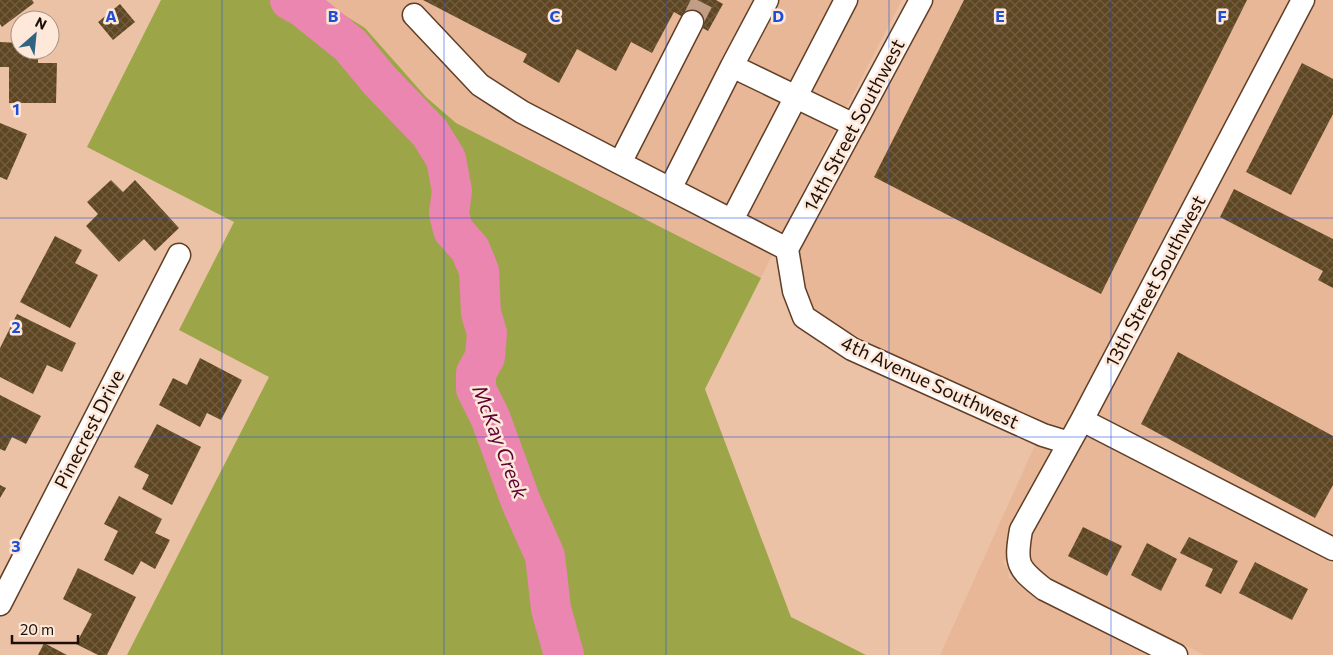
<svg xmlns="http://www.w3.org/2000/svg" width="1333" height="655" viewBox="0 0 1333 655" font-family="Commissioner,sans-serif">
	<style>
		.built { fill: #e8b797 }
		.green { fill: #9ca649 }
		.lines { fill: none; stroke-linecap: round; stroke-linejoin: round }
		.river { stroke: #ea86af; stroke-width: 40 }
		.building { fill: url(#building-cross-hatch) }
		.minor-tunnel { stroke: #c39e86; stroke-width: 22; stroke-dasharray: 22 11; stroke-linecap: butt }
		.minor-casing { stroke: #613e26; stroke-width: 25 }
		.minor { stroke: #fff; stroke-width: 22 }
		.grid { fill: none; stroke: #1d4ed8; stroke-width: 1; stroke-opacity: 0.55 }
		.labels { text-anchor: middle; stroke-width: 5; stroke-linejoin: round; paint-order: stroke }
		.street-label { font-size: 19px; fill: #1e1006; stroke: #fee8da }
		.water-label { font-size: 20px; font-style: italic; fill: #5e0135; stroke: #fee8da }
		.grid-label { font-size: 16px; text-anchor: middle; font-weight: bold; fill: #1d4ed8; stroke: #fee8da; stroke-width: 5; stroke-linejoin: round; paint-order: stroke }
	</style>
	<defs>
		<pattern id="building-cross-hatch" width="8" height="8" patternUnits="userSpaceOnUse" patternTransform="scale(1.25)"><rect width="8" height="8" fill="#5e4622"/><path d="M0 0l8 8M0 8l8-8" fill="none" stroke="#715d3f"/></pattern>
	</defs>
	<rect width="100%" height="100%" fill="#ecc2a6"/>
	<path class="built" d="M 325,0 L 902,0 L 797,203 L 761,278 L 456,123 L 426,97 L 365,28 L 327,4 Z
		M 933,0 L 1290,0 L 1072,414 L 1011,524 L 1006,548 L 1007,559 L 1003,562 L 1008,569 L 1009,579 L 1013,578 L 1019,586 L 1038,600 L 1147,655 L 940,655 L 1040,434 L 816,314 L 783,274 L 791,265 L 860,138 Z
		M 1316,0 L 1333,0 L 1333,535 L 1098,414 Z
		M 1086,436 L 1333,564 L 1333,655 L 1204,655 L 1051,578 L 1035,566 L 1031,559 L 1029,548 L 1032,533 Z"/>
	<path class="green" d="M 161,0 L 320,0 L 365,28 L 426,97 L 456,123 L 761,278 L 705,389 L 791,617 L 866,655 L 127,655 L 269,377 L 179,330 L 234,222 L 87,147 Z"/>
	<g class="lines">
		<path class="river" d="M 290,0 L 304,8 L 350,45 L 380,81 L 430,133 L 446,159 L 452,191 L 449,213 L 453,230 L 470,249 L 479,271 L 481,313 L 487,333 L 485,357 L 476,373 L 476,389 L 490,417 L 521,502 L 545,556 L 551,609 L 564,655"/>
	</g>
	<path class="building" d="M 0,0 L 32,0 L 34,3 L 2,27 L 0,24 Z
		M 423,0 L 716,0 L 723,4 L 708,31 L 674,12 L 652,53 L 631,42 L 616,71 L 577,49 L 559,83 L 523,62 L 527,54 Z
		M 964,0 L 1247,0 L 1101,294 L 874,177 Z
		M 120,4 L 135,22 L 113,40 L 98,22 Z
		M 0,42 L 20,43 L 20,50 L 38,50 L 38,63 L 57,63 L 56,103 L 9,103 L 9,67 L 0,67 Z
		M 1302,63 L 1333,79 L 1333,114 L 1291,195 L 1246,172 Z
		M 0,123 L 27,134 L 7,180 L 0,177 Z
		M 111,180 L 123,192 L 135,180 L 179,228 L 155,251 L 144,239 L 119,262 L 86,226 L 98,214 L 87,202 Z
		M 1234,189 L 1333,239 L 1333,288 L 1318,280 L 1323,271 L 1220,217 Z
		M 55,236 L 82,250 L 75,263 L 98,275 L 70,328 L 20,302 Z
		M 17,314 L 76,343 L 62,372 L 47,365 L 33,394 L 0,377 L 0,348 Z
		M 1178,352 L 1333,436 L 1333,485 L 1315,518 L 1141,424 Z
		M 200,358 L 242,380 L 221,420 L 207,413 L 200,427 L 159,405 L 173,378 L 187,385 Z
		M 0,395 L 41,416 L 26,444 L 12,437 L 5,451 L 0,449 Z
		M 157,424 L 201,447 L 172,505 L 142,489 L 149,475 L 134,467 Z
		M 0,485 L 6,488 L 0,498 Z
		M 119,496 L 162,519 L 155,533 L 170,540 L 155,569 L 141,561 L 133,575 L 104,560 L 118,531 L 104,524 Z
		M 1083,527 L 1122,546 L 1107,576 L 1068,556 Z
		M 1189,537 L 1238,561 L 1221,594 L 1205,586 L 1213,569 L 1180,553 Z
		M 1147,543 L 1177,559 L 1161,591 L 1131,575 Z
		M 1255,562 L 1308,589 L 1292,620 L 1239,593 Z
		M 78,568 L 136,597 L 107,655 L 98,655 L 76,644 L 92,614 L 63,599 Z
		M 44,643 L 67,655 L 38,655 Z"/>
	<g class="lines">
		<path class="minor-tunnel" d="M 692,22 L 703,0"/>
		<g class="minor-casing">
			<path id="minor" d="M 767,0 L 732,66 L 854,125
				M 414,15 L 480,85 L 522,112 L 620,163
				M 692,22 L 620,163 L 787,249
				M 670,189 L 732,66
				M 732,220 L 846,0
				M 787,249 L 794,291 L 804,317 L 852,349 L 1043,435 L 1069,443
				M 787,249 L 921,0
				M 1082,420 L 1333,549
				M 0,604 L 179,255
				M 1176,655 L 1044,589 C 1017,568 1015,564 1021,530 L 1082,420 L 1303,0"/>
		</g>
		<use href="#minor" class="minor"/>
	</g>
	<path class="grid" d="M 222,0 L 222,655M 444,0 L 444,655M 666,0 L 666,655M 889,0 L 889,655M 1111,0 L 1111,655M 0,218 L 1333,218M 0,437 L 1333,437"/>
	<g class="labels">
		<g class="street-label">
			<text transform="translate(854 125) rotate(-62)" y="7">14th Street Southwest</text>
			<text transform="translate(1155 281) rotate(-62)" y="7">13th Street Southwest</text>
			<text transform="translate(930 382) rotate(25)" y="7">4th Avenue Southwest</text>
			<text transform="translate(89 429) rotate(-63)" y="7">Pinecrest Drive</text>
		</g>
		<g class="water-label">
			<text transform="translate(500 442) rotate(69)" y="7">McKay Creek</text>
		</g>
	</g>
	<g class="grid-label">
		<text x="111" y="22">A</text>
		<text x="333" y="22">B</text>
		<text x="555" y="22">C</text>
		<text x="778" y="22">D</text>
		<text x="1000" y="22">E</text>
		<text x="1222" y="22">F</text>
		<text x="16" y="115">1</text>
		<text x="16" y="333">2</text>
		<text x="16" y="552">3</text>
	</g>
	<g transform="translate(35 35) rotate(27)"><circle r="24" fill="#fee8da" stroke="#a49285"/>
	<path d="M0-4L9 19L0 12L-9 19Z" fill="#306581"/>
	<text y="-8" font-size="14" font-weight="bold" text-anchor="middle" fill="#1e1006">N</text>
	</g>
	<path d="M12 635v8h66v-8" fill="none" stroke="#1e1006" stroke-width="2.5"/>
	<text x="20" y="635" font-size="15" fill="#1e1006" stroke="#fee8da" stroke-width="4" paint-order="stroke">20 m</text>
</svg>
